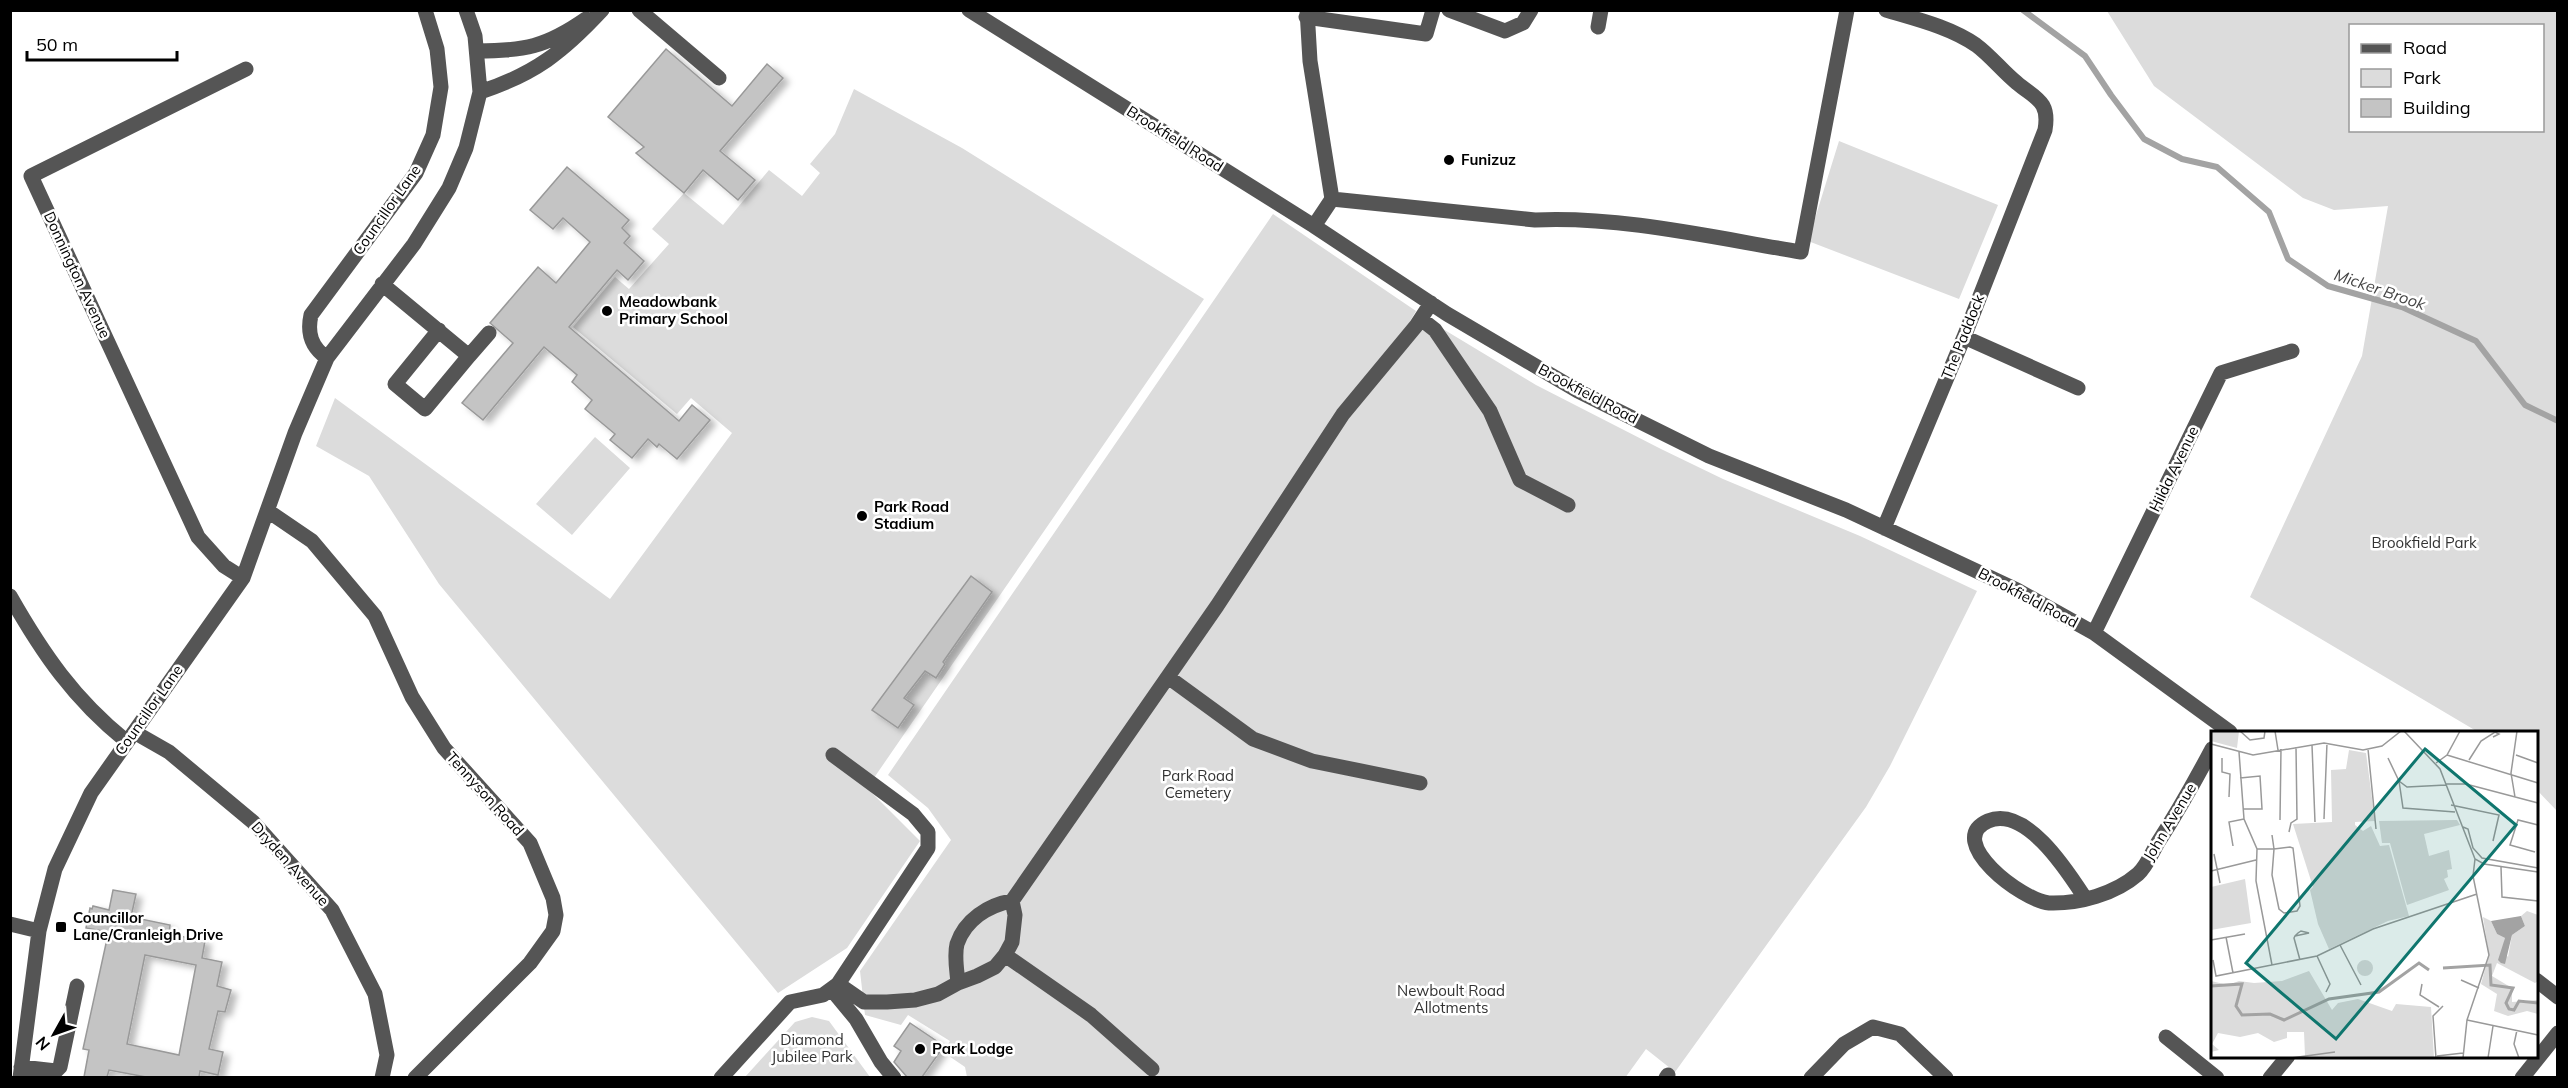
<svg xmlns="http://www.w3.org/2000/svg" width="2568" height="1088" viewBox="0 0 2568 1088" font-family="Mulish,sans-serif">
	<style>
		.green { fill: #dcdcdc; fill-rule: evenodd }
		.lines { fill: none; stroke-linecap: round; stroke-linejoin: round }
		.stream { stroke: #a3a3a3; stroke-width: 6 }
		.building { fill: #c4c4c4; stroke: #999; stroke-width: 1.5; fill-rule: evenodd; filter: url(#shadow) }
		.minor { stroke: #555; stroke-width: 15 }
		.poi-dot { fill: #000; stroke: #fff; stroke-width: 2 }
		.labels { text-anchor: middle; stroke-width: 5; stroke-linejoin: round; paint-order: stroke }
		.street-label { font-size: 15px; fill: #000; stroke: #fff }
		.poi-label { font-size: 15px; font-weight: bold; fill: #000; stroke: #fff; text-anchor: start }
		.park-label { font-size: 15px; fill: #333; stroke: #fff }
		.water-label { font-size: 16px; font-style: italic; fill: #444; stroke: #fff }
		.inset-river { fill: none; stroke: #a3a3a3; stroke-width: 3 }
		.inset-road { fill: none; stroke: #999; stroke-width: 1.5 }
		.view { fill: #0f766e; fill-opacity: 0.15; stroke: #0f766e; stroke-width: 3 }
		.inset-edge { fill: none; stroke: #000; stroke-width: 3 }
	</style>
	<defs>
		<filter id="shadow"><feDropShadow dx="6" dy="4" stdDeviation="3" flood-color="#0004"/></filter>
	</defs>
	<rect width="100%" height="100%" fill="#fff"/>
	<path class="green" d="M 2107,11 L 2557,11 L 2557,811 L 2537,790 L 2536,732 L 2478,732 L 2250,597 L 2362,356 L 2388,206 L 2334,210 L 2303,198 L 2154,86 ZM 2350,26 L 2542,26 L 2542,130 L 2350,130 Z
		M 854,89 L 962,148 L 1204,299 L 867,788 L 920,841 L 847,948 L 778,993 L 439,584 L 369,476 L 316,446 L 335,398 L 610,599 L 732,433 L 691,398 L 677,414 L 573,327 L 615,277 L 629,289 L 669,244 L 652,229 L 684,193 L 723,225 L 769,170 L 802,196 L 820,173 L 810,164 L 835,134 Z
		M 1839,141 L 1998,205 L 1959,299 L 1808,241 Z
		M 1273,214 L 1416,311 L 1410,321 L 1431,336 L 1438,326 L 1536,385 L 1661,449 L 1723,479 L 1860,536 L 1977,591 L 1890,766 L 1866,807 L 1675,1072 L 1646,1049 L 1625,1078 L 967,1077 L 965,1067 L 943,1052 L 950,1041 L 908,1015 L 901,1025 L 865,1015 L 860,971 L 951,840 L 928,808 L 888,775 Z
		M 595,437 L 630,468 L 572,535 L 536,504 Z
		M 812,1017 L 829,1021 L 870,1077 L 745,1077 L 795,1022 Z"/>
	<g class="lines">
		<path class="stream" d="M 2023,10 L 2085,56 L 2111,95 L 2144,139 L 2182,159 L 2217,167 L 2269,212 L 2288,259 L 2328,286 L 2402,307 L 2476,341 L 2525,405 L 2558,421"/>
	</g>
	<path class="building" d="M 666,49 L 732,106 L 767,64 L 783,78 L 720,151 L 755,180 L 738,200 L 703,170 L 684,193 L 636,153 L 644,147 L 608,117 Z
		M 567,167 L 629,220 L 622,228 L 630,236 L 624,243 L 644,261 L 628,280 L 617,270 L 569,327 L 679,421 L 692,405 L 710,420 L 677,459 L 659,444 L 657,447 L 648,439 L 632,458 L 610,440 L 615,434 L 585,409 L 592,400 L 572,382 L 577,375 L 544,347 L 483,420 L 462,403 L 513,343 L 490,323 L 538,267 L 556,283 L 590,242 L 563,218 L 553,229 L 530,210 Z
		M 971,576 L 992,592 L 943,662 L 945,664 L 936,678 L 925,671 L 904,698 L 914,705 L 898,728 L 872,710 Z
		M 113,890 L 136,894 L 131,917 L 170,925 L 169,934 L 205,941 L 202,958 L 222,962 L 217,986 L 231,990 L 225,1012 L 218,1011 L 209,1049 L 223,1052 L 218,1075 L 200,1071 L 199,1077 L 146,1077 L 109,1070 L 107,1077 L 84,1077 L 89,1050 L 83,1049 L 107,939 L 102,938 L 103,931 L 86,928 L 90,908 L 92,909 L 93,906 L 109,910 ZM 145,955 L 196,965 L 179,1055 L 127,1044 Z
		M 910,1023 L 944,1046 L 922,1077 L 907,1077 L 894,1062 L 901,1051 L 894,1046 Z"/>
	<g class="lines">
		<path class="minor" d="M 639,10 L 719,78
			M 969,10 L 1314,226 L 1447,314 L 1578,391 L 1709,456 L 1846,510 L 2017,590 L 2094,633 L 2230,732
			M 1307,10 L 1310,61 L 1332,199
			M 1449,10 L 1505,31 L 1523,23 L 1531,10
			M 1306,17 L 1426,34 L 1433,10
			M 1598,27 L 1601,10
			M 477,51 C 524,51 546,47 586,19
			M 480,92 C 535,74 563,52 602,10
			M 1314,226 L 1332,199 L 1535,220 C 1622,216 1715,238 1801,252 L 1847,10
			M 382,284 L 469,356 L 489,333
			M 1421,319 L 1435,330 L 1490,411 L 1520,480 L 1568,505
			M 439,330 L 395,384 L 425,409 L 469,356
			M 1964,337 L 2078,388
			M 327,358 C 311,347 307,333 311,315 L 416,173 L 433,135 L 441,87 L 437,49 L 425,10
			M 268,511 L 312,541 L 375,616 L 412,697 L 444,748 L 530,843 L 553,898 L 556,915 L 553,931 L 530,963 L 415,1078
			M 1884,528 L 1964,337 L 2045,130 C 2050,101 2036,99 2017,83 C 2003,72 1991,56 1976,45 C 1950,27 1916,19 1886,10
			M 243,578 L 224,566 L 198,537 L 31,176 L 246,69
			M 10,596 C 43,654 74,699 126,741
			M 2094,633 L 2221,373 L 2292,351
			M 1168,677 L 1253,739 L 1312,761 L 1420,783
			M 134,732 L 169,752 L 253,822 L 332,910 L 375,994 L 387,1055 L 382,1078
			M 2085,898 C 2068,872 2026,805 1988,821 C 1943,841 2023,901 2049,903 C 2079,904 2115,894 2138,874 C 2146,867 2152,853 2157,844 C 2177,813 2195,781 2212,749
			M 10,924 L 39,931
			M 1005,955 L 1091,1015 L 1152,1069
			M 2536,980 L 2558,997
			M 958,983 C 957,971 954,956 957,944 C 965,920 988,905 1012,901
			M 838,984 L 864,1002 L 887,1002 L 915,1000 L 938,994 L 958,983 L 977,976 L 995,967 L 1005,955 L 1012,942 L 1015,915 L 1012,901 L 1217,606 L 1343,414 L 1416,326 L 1431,303
			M 832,990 L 856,1019 L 881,1062 L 894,1078
			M 2166,1037 L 2217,1078
			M 21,1067 L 56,1071 L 60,1067 L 77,986
			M 20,1078 L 39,931 L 55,869 L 91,793 L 243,578 L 295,433 L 327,358 L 414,244 L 449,188 L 466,148 L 480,92 L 475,36 L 466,10
			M 721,1078 L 790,1002 L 823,995 L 838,984 L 928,848 L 928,832 L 913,814 L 833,755
			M 1666,1078 L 1668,1075
			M 1811,1078 L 1844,1044 L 1873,1027 L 1900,1034 L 1946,1078
			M 2270,1078 L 2288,1056
			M 2522,1078 L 2558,1033"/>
	</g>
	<g class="poi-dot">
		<circle cx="1449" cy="160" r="6"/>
		<circle cx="607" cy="311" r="6"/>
		<circle cx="862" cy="516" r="6"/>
		<rect x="55" y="921" width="12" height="12" rx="3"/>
		<circle cx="920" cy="1049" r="6"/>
	</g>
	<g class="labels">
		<g class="street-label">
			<text transform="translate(1175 139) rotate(32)" y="5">Brookfield Road</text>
			<text transform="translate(387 210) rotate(-55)" y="5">Councillor Lane</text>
			<text transform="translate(77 275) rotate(65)" y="5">Donnington Avenue</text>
			<text transform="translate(1963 337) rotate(-68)" y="5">The Paddock</text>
			<text transform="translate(1588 394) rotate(28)" y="5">Brookfield Road</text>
			<text transform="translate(2174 469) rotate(-64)" y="5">Hilda Avenue</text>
			<text transform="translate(2028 598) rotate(28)" y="5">Brookfield Road</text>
			<text transform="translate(149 710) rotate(-55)" y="5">Councillor Lane</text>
			<text transform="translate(485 794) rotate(48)" y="5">Tennyson Road</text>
			<text transform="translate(2170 822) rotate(-59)" y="5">John Avenue</text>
			<text transform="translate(290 864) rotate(48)" y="5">Dryden Avenue</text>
		</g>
		<g class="poi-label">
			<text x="1461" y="165">Funizuz</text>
			<text x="619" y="307">Meadowbank<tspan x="619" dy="17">Primary School</tspan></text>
			<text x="874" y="512">Park Road<tspan x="874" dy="17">Stadium</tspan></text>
			<text x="73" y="923">Councillor<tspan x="73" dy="17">Lane/Cranleigh Drive</tspan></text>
			<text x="932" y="1054">Park Lodge</text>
		</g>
		<g class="park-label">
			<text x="2424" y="548">Brookfield Park</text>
			<text x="1198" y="781">Park Road<tspan x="1198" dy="17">Cemetery</tspan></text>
			<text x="1451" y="996">Newboult Road<tspan x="1451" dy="17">Allotments</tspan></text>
			<text x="812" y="1045">Diamond<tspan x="812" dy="17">Jubilee Park</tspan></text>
		</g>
		<g class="water-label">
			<text transform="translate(2380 289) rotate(19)" y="6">Micker Brook</text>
		</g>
	</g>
	<g transform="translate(2211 731)">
		<rect width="327" height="327" fill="#fff"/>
		<path d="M 0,0 L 28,0 L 26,17 L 0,10 ZM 138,19 L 155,22 L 164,90 L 144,91 L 144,94 L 152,100 L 160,95 L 169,115 L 178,114 L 198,185 L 177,190 L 118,218 L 107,193 L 99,159 L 102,156 L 82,93 L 121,91 L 120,39 L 135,38 ZM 246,89 L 249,94 L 213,103 L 218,125 L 238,119 L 241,138 L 236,139 L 237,146 L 233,148 L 238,159 L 196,174 L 179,112 L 171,112 L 168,90 ZM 34,148 L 40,192 L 0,199 L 0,156 ZM 316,180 L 327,184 L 327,250 L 324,252 L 286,232 L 281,245 L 301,257 L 301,271 L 327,269 L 327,283 L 316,280 L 297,285 L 283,280 L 286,263 L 270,253 L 278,224 L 272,186 L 280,190 L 286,203 L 294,207 L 292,219 L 297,226 L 301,204 L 314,195 L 310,185 ZM146 237a8 8 0 1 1 16 0a8 8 0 1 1-16 0ZM 98,240 L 121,279 L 127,272 L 147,268 L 181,280 L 185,273 L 220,276 L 223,327 L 94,325 L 93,301 L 76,301 L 76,307 L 63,311 L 47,302 L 29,306 L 7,302 L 1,313 L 8,319 L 0,321 L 0,250 L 17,254 L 28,250 L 43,252 L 71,250 Z" fill="#dcdcdc"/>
		<path d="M 310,185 L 314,195 L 301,204 L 294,233 L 290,232 L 287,229 L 294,207 L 286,203 L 280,190 Z" fill="#a3a3a3"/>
		<path class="inset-river" d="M 232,237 L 279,234 L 280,254 L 302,257 L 295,272 L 298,278 L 303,279 L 308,270 L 327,272M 0,255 L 31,253 L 25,275 L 31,284 L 59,283 L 73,289 L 118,268 L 168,261 L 208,232 L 218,239"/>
		<path class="inset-road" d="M 29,0 L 39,9 L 53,7 L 54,0M 64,0 L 67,19M 193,0 L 229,38 L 264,128 L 273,133 L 327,141M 0,13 L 42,24 L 113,12 L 152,19 L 171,15 L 190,0M 101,14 L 104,91M 157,18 L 165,98M 28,21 L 33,88 L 46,118 L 45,150 L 61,234M 236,24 L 327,52M 305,24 L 327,32M 11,27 L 11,41 L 19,43 L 18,66M 177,27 L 188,50 L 196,56 L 235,54M 258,29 L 270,10 L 284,1 L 288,3 L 282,6M 225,32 L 236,24 L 249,0M 29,47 L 49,45 L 51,78 L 32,78M 188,50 L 192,77 L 244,81M 235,53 L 255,53 L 327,72M 304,66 L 300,42 L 306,0M 240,74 L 288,84 L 282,110M 113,88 L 116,12M 69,89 L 70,18M 252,96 L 257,98 L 262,117 L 271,127 L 327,137M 78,101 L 80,92 L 86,88 L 85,16M 22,115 L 18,91 L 33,88M 46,118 L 63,118 L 79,116 L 82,117 L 89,175 L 86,180 L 73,182 L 68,178 L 61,144 L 63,118 L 61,104M 324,121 L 299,114 L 307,89 L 327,94M 3,123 L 9,152M 290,136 L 291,166 L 327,170M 0,140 L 45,129M 84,205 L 98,202 L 90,200 L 87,202 L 84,205 L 83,207 L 89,229M 15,206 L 22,242M 0,209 L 34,203M 129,214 L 150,254M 106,225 L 119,253 L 115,261M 2,229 L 5,245 L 106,225 L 162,198 L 266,163M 250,249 L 268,257M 211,253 L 209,264 L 228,276M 256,289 L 327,304M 306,299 L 303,313 L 308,327M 226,325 L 252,322M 80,327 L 124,321M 225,327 L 222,285 L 232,275M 252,327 L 256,289 L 278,224 L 262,145 L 264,128M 277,327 L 282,295"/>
		<path class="view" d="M 214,18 L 305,94 L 125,308 L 35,232 Z"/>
		<rect width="327" height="327" class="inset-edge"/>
	</g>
	<rect width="2568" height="1088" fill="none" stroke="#000000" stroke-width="24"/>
	<rect x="2349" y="24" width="195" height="108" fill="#ffffff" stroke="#999999" stroke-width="1.5"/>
	<rect x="2361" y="44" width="30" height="9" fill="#555555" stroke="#999999" stroke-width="1.5"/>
	<text x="2403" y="54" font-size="18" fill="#000000">Road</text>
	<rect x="2361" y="69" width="30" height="18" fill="#dcdcdc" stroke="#999999" stroke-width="1.5"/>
	<text x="2403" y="84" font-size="18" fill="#000000">Park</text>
	<rect x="2361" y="99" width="30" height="18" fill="#c4c4c4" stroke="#999999" stroke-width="1.5"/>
	<text x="2403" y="114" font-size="18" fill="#000000">Building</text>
	<g transform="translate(54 1034) rotate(230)" stroke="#ffffff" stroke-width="4.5" paint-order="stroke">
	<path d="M0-4.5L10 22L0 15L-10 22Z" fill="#000000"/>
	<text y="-9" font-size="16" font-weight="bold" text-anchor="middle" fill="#000000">N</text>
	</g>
	<path d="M27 51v9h150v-9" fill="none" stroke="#000000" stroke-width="3"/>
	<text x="36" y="51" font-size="18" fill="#000000" stroke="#ffffff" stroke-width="4.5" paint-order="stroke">50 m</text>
</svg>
